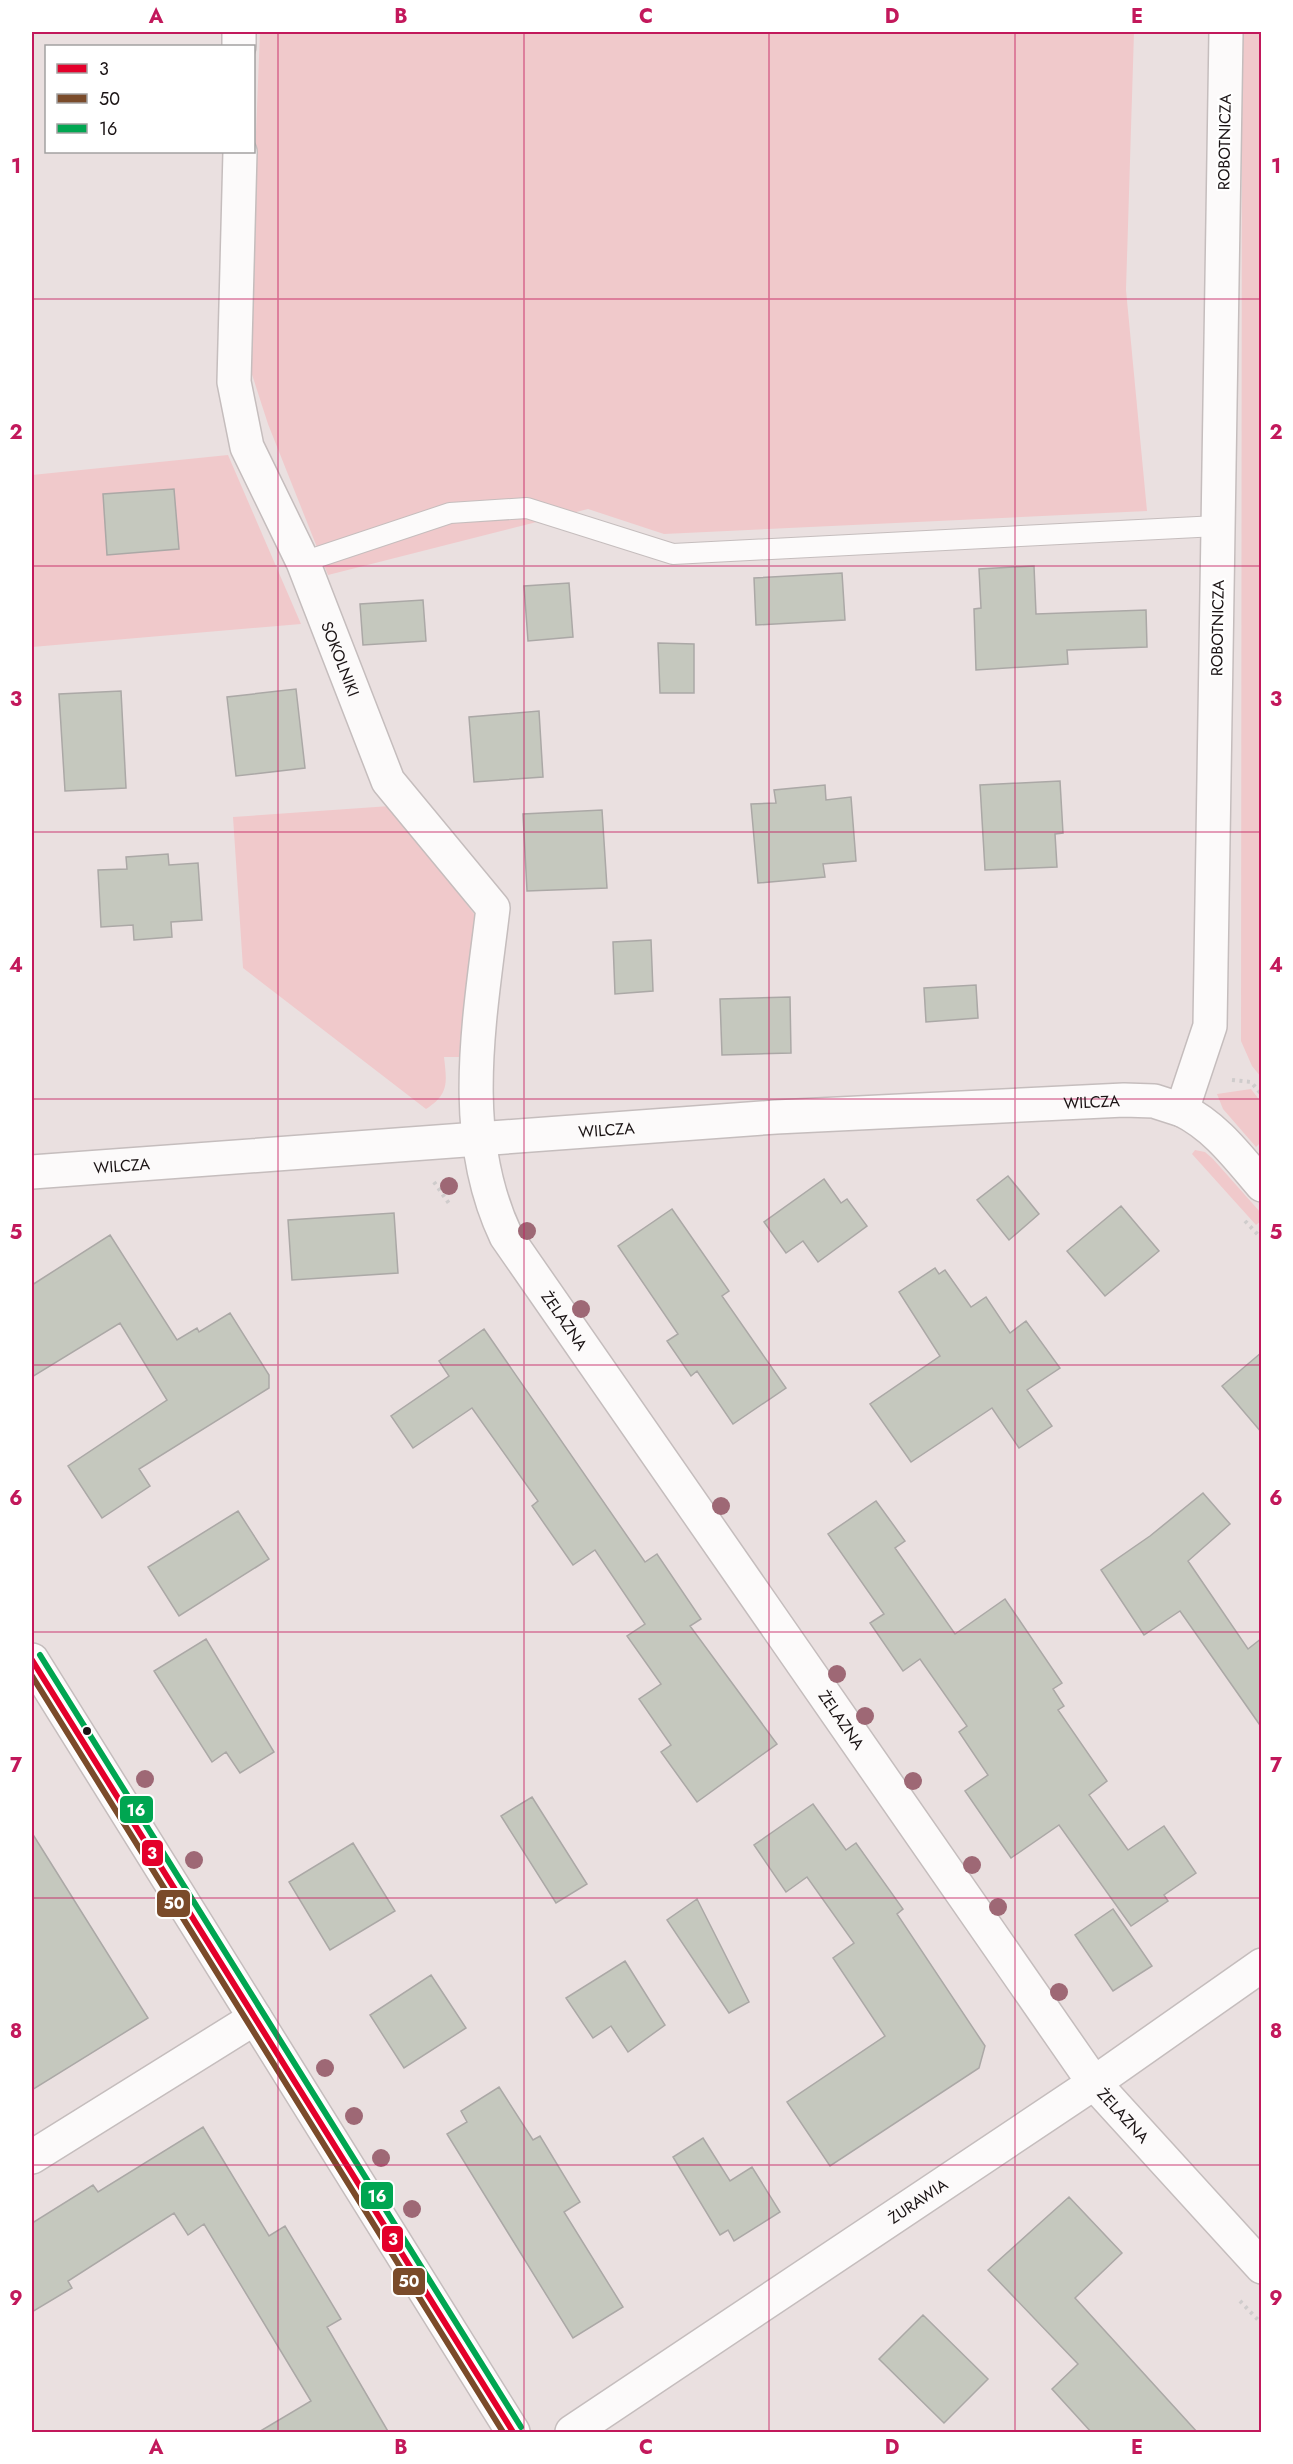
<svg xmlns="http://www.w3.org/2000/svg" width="1293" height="2464" viewBox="0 0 1293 2464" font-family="Jost,sans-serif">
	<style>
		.green { fill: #f0c9cb }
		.building { fill: #c5c8be; stroke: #aba8a6; stroke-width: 1.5 }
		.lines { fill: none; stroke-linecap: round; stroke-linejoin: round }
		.service-casing { stroke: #c5bdbd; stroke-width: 22 }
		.minor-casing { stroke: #c5bdbd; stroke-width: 36 }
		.tertiary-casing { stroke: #c5bdbd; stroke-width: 36 }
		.path { stroke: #cfcccc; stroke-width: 4; stroke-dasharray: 3 4.5; stroke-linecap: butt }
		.service { stroke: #fcfafa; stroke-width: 20 }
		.minor { stroke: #fcfafa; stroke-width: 33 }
		.tertiary { stroke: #fcfafa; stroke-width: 33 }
		.bus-1-casing { stroke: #fff; stroke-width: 10 }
		.bus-2-casing { stroke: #fff; stroke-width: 10 }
		.bus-3-casing { stroke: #fff; stroke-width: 10 }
		.bus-1 { stroke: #e4002b; stroke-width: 6 }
		.bus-2 { stroke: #7a4b2a; stroke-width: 6 }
		.bus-3 { stroke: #00a651; stroke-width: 6 }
		.tree { fill: #9e6875 }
		.grid { fill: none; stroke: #c2185b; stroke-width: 1.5; stroke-opacity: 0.55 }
		.bus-dot { fill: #1a1314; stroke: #fff; stroke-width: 2 }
		.labels { text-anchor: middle; stroke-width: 4.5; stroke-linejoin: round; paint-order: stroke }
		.street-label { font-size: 16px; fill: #1a1314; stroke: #fff }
		.line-badge { stroke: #fff; stroke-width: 2 }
		.badge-label { font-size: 16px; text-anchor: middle; font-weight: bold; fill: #fff }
		.neatline { fill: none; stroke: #c2185b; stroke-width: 2 }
		.grid-label { font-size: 20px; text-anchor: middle; font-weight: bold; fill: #c2185b }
	</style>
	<rect width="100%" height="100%" fill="#eae0e0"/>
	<path class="green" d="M 260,32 L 1134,32 L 1126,290 L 1147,511 L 664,534 L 588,509 L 328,575 L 268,424 L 247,359 Z
		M 1242,32 L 1261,32 L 1261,1077 L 1252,1066 L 1241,1041 Z
		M 228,455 L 301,624 L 32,647 L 32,475 Z
		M 390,806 L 475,915 L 473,1007 L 459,1057 L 444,1057 C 447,1083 449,1094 426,1109 L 243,968 L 233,817 Z
		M 1251,1089 L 1261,1102 L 1261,1142 L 1256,1147 L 1223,1109 L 1217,1094 Z
		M 1195,1150 L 1205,1152 L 1213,1159 L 1261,1213 L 1261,1221 L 1256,1225 L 1192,1154 Z"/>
	<path class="building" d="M 174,489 L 179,549 L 107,555 L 103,494 Z
		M 1034,566 L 1036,614 L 1146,610 L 1147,647 L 1067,650 L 1068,664 L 976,670 L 974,609 L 981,608 L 979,569 Z
		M 842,573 L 845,620 L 756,625 L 754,578 Z
		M 569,583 L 573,637 L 528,641 L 524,586 Z
		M 423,600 L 426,641 L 363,645 L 360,604 Z
		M 658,643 L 694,644 L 694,693 L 660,693 Z
		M 296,689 L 305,768 L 236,776 L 227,697 Z
		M 121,691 L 126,788 L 65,791 L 59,694 Z
		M 539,711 L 543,777 L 474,782 L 469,717 Z
		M 1060,781 L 1063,833 L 1055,834 L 1057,867 L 985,870 L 980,785 Z
		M 825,785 L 826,800 L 851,797 L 856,861 L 823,864 L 825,877 L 758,883 L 751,804 L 776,803 L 774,790 Z
		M 602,810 L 607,888 L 527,891 L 523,814 Z
		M 168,854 L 169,865 L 198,863 L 202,920 L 171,922 L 172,937 L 134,940 L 133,925 L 101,927 L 98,870 L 127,869 L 126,857 Z
		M 651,940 L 653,991 L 615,994 L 613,942 Z
		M 976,985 L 978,1018 L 926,1022 L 924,988 Z
		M 790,997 L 791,1053 L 722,1055 L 720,999 Z
		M 1008,1176 L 1039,1214 L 1009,1240 L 977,1200 Z
		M 824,1179 L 841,1203 L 847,1199 L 867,1226 L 818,1262 L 803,1241 L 786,1253 L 764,1222 Z
		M 1121,1206 L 1159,1251 L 1105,1296 L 1067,1251 Z
		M 672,1209 L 729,1291 L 722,1296 L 786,1388 L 733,1424 L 697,1371 L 691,1376 L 667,1341 L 678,1334 L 618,1246 Z
		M 394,1213 L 398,1273 L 292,1280 L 288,1220 Z
		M 110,1235 L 177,1340 L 197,1328 L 199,1332 L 230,1313 L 269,1375 L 269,1388 L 139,1469 L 150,1486 L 102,1518 L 68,1466 L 167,1400 L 120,1323 L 32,1377 L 32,1285 Z
		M 935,1268 L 939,1274 L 945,1270 L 971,1307 L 986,1297 L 1010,1333 L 1026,1321 L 1060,1368 L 1027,1390 L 1052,1426 L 1019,1448 L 992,1408 L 911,1462 L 870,1404 L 940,1356 L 899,1292 Z
		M 484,1329 L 645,1562 L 657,1554 L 701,1619 L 690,1626 L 777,1744 L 697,1802 L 661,1752 L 671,1745 L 639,1699 L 661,1684 L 627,1636 L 645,1624 L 595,1550 L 573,1565 L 532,1506 L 538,1501 L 472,1408 L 413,1448 L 391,1416 L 449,1376 L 439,1361 Z
		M 1262,1352 L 1262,1433 L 1222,1386 Z
		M 1203,1493 L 1230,1524 L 1188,1561 L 1248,1649 L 1262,1638 L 1262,1728 L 1180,1611 L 1144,1635 L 1101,1570 L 1150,1536 Z
		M 876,1501 L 905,1541 L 895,1548 L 955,1634 L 1005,1599 L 1062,1683 L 1053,1689 L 1064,1706 L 1058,1710 L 1107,1781 L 1089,1795 L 1128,1850 L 1164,1826 L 1196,1873 L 1164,1895 L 1168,1901 L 1131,1926 L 1059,1825 L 1011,1858 L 965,1791 L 988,1775 L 959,1732 L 967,1726 L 920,1659 L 903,1671 L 870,1623 L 884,1614 L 828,1534 Z
		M 238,1511 L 269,1559 L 179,1616 L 148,1567 Z
		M 206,1639 L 274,1752 L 240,1773 L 226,1752 L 212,1762 L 154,1671 Z
		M 532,1797 L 587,1884 L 556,1903 L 501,1816 Z
		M 813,1804 L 846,1850 L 856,1843 L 903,1909 L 897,1914 L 985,2046 L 979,2068 L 830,2166 L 787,2102 L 885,2036 L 833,1958 L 854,1943 L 807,1877 L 786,1892 L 754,1845 Z
		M 32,1833 L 148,2018 L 32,2090 Z
		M 353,1843 L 395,1911 L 330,1950 L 289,1882 Z
		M 697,1899 L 749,2002 L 729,2013 L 667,1920 Z
		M 1113,1909 L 1152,1966 L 1113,1991 L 1075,1935 Z
		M 625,1961 L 665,2025 L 628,2052 L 611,2026 L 593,2038 L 566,1998 Z
		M 431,1975 L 466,2028 L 404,2068 L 370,2015 Z
		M 499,2087 L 533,2140 L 540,2136 L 580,2202 L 564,2212 L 623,2307 L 573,2338 L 447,2134 L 467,2122 L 461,2111 Z
		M 203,2127 L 269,2236 L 285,2226 L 341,2319 L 327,2327 L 389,2433 L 257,2433 L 311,2401 L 204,2224 L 188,2235 L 174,2213 L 68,2281 L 72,2288 L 32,2312 L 32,2219 L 34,2222 L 93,2185 L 98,2192 Z
		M 703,2138 L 730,2181 L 752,2167 L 780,2212 L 734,2241 L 728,2230 L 720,2235 L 673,2157 Z
		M 1069,2197 L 1122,2253 L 1075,2298 L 1198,2433 L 1092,2433 L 1052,2389 L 1078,2364 L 988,2270 Z
		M 923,2315 L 988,2379 L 944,2423 L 879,2359 Z"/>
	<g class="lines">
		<g class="service-casing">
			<path id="service" d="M 303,562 L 450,513 L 527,508 L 673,554 L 1217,526"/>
		</g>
		<g class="minor-casing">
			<g id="minor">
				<path d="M 239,32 L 239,46"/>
				<path d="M 1226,32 L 1210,1026 L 1182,1110 C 1216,1127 1237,1156 1262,1185"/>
				<path id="s1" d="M 240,152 L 234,382 L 247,447 L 303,562 L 388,781 L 493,908 C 480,1018 457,1133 506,1236 L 1094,2083 L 1262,2267"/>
				<path id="s2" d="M 32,1172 L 776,1117 L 1124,1100 L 1154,1101 L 1182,1110"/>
				<path d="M 32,2157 L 255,2018"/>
				<path id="s3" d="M 572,2432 L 1094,2083 L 1262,1965"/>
			</g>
		</g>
		<g class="tertiary-casing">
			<path id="tertiary" d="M 32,1660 L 513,2432"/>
		</g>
		<path class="path" d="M 1232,1080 L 1251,1082 L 1262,1095
			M 434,1182 L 450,1205
			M 1245,1221 L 1262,1239
			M 1240,2301 L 1262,2324"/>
		<use href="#service" class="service"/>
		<use href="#minor" class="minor"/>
		<use href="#tertiary" class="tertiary"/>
		<g class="bus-1-casing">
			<path id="bus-1" d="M 32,1660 L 513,2432"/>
		</g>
		<g class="bus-2-casing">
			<path id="bus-2" d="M 32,1676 L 503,2432"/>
		</g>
		<g class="bus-3-casing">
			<path id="bus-3" d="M 40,1655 L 521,2427"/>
		</g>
		<use href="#bus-1" class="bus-1"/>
		<use href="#bus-2" class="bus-2"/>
		<use href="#bus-3" class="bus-3"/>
	</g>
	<g class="tree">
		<circle cx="449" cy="1186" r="9"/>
		<circle cx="527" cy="1231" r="9"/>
		<circle cx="581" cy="1309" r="9"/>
		<circle cx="721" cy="1506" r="9"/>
		<circle cx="837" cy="1674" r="9"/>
		<circle cx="865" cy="1716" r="9"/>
		<circle cx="145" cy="1779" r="9"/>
		<circle cx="913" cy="1781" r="9"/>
		<circle cx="194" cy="1860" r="9"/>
		<circle cx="972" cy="1865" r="9"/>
		<circle cx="998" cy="1907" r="9"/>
		<circle cx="1059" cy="1992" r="9"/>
		<circle cx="325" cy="2068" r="9"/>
		<circle cx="354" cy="2116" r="9"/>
		<circle cx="381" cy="2158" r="9"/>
		<circle cx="412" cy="2209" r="9"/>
	</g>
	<path class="grid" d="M 278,32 L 278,2432M 524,32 L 524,2432M 769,32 L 769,2432M 1015,32 L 1015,2432M 32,299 L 1262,299M 32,566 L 1262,566M 32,832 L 1262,832M 32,1099 L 1262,1099M 32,1365 L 1262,1365M 32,1632 L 1262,1632M 32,1898 L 1262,1898M 32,2165 L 1262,2165"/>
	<circle class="bus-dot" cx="87" cy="1731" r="5"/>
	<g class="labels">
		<g class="street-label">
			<text transform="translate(1224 142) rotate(-89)" y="6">ROBOTNICZA</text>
			<text transform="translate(1217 628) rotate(-89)" y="6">ROBOTNICZA</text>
			<text dy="6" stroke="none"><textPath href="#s1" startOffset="528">SOKOLNIKI</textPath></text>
			<text dy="6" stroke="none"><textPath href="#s2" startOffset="1062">WILCZA</textPath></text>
			<text dy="6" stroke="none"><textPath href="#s2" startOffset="576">WILCZA</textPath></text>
			<text dy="6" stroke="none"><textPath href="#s2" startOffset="90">WILCZA</textPath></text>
			<text dy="6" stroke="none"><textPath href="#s1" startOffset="1260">ŻELAZNA</textPath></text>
			<text dy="6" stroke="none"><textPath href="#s1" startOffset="1746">ŻELAZNA</textPath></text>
			<text dy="6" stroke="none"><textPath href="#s1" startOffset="2232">ŻELAZNA</textPath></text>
			<text dy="6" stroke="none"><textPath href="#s3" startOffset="416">ŻURAWIA</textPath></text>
		</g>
	</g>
	<g class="line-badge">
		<rect x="119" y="1795" width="35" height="29" rx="6" fill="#00a651"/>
		<rect x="141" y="1839" width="23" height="28" rx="6" fill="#e4002b"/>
		<rect x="156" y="1889" width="35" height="29" rx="6" fill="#7a4b2a"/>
		<rect x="360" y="2181" width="34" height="29" rx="6" fill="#00a651"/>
		<rect x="381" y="2225" width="23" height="28" rx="6" fill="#e4002b"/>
		<rect x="392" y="2267" width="34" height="29" rx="6" fill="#7a4b2a"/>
	</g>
	<g class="badge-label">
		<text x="136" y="1816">16</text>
		<text x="152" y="1859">3</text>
		<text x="174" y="1909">50</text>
		<text x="377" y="2202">16</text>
		<text x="393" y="2245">3</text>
		<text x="409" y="2287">50</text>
	</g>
	<rect width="1293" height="2464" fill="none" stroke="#ffffff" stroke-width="66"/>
	<rect x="45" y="45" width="210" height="108" fill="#ffffff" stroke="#a3a1a1" stroke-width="1.5"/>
	<rect x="57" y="64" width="30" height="9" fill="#e4002b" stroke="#a3a1a1" stroke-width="1.5"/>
	<text x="99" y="75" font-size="18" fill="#1a1314">3</text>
	<rect x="57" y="94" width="30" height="9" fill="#7a4b2a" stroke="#a3a1a1" stroke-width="1.5"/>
	<text x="99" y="105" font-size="18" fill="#1a1314">50</text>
	<rect x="57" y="124" width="30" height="9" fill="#00a651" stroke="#a3a1a1" stroke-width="1.5"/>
	<text x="99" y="135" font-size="18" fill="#1a1314">16</text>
	<rect x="33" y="33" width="1227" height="2398" class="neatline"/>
	<g class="grid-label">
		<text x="156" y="23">A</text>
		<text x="401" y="23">B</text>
		<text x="646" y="23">C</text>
		<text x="892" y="23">D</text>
		<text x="1137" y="23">E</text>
		<text x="16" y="173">1</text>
		<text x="1276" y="173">1</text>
		<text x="16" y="439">2</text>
		<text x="1276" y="439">2</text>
		<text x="16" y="706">3</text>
		<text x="1276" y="706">3</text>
		<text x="16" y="972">4</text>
		<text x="1276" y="972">4</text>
		<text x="16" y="1239">5</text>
		<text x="1276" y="1239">5</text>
		<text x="16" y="1505">6</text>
		<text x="1276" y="1505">6</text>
		<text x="16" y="1772">7</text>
		<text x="1276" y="1772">7</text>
		<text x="16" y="2038">8</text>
		<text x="1276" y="2038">8</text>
		<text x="16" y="2305">9</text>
		<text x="1276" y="2305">9</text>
		<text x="156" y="2454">A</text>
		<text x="401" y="2454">B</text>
		<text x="646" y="2454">C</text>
		<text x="892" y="2454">D</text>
		<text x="1137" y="2454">E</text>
	</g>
</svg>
